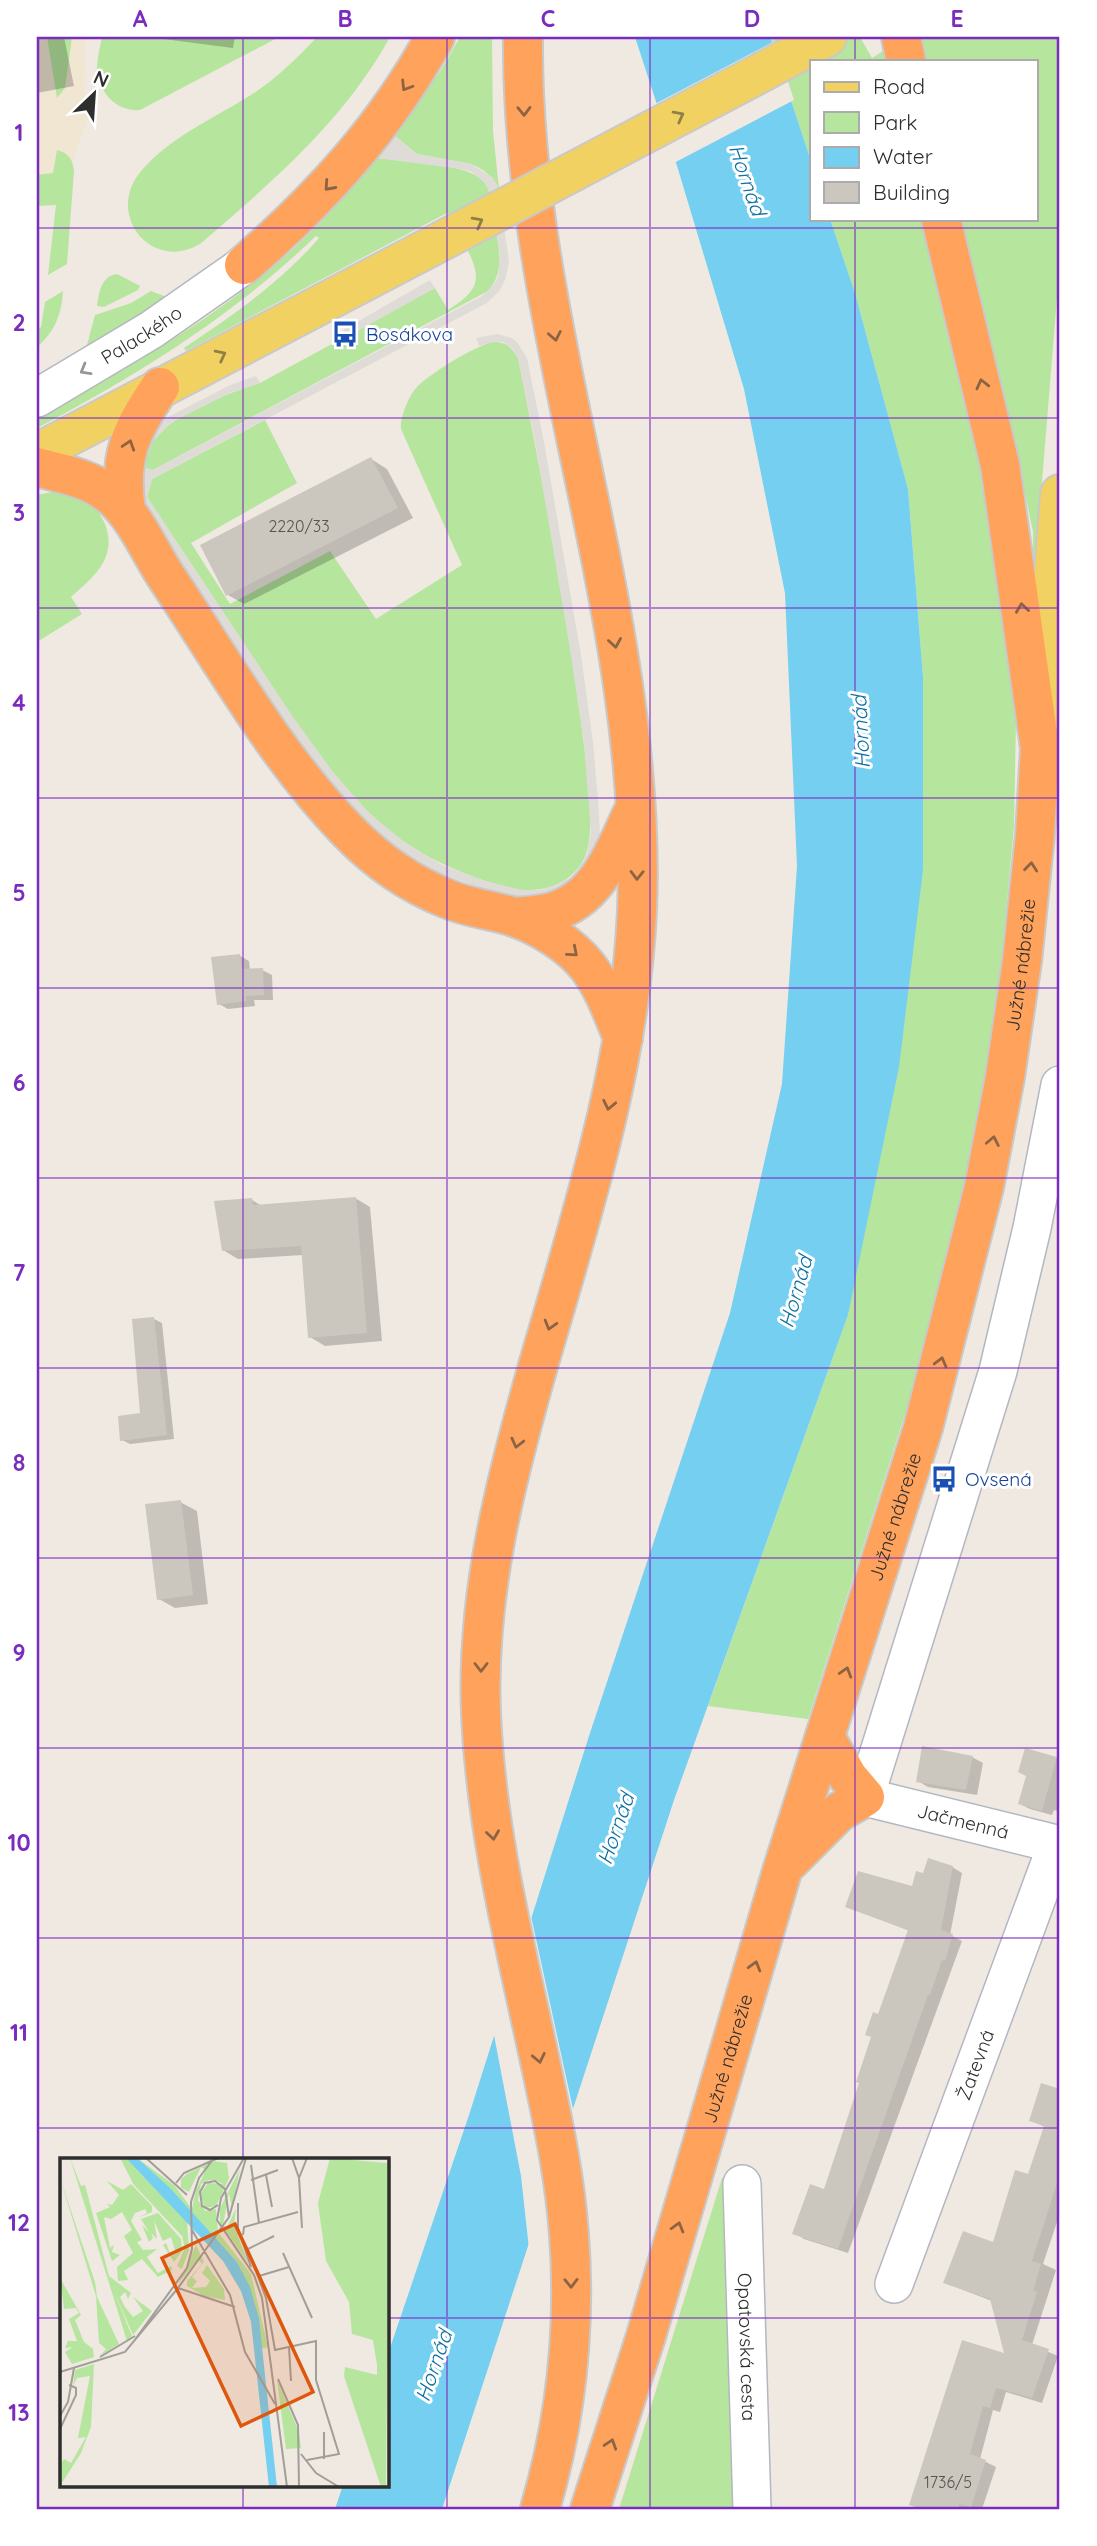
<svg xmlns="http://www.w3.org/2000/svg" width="1097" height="2546" viewBox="0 0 1097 2546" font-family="Quicksand,sans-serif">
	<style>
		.education { fill: #f0e6d1 }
		.green { fill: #b6e59e }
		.plaza { fill: #dfdcd8 }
		.water { fill: #75cff0 }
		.pier { fill: #efe9e1 }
		.shadow { fill: #0003 }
		.building { fill: #cbc7bf }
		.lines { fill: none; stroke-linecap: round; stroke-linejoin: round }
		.minor-casing { stroke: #b4b7c1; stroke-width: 40 }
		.major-casing { stroke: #c9c9c9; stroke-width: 42 }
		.highway-casing { stroke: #c9c9c9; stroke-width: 42 }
		.minor { stroke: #fff; stroke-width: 37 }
		.major { stroke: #f2d163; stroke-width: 38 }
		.highway { stroke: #ffa35c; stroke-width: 38 }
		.major-bridge-casing { stroke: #c9c9c9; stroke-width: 42; stroke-linecap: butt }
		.major-bridge { stroke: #f2d163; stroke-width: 38 }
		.oneway { stroke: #8c6343 }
		.oneway2 { stroke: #908048 }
		.oneway3 { stroke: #969696 }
		.grid { fill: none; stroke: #7b2cbf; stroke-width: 2; stroke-opacity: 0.55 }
		.labels { text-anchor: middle; stroke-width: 6; stroke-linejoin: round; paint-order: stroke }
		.number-label { font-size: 16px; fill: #555452 }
		.street-label { font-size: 19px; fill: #2e2e2e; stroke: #fff }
		.transit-label { font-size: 19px; fill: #164399; stroke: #fff; text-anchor: start }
		.water-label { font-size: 21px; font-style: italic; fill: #0d6fa3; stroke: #fff }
		.inset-road { fill: none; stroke: #a29e99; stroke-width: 2 }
		.view { fill: #df570e; fill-opacity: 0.15; stroke: #df570e; stroke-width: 3.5 }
		.inset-edge { fill: none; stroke: #2e2e2e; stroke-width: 3.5 }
		.neatline { fill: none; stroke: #7b2cbf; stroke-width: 2.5 }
		.grid-label { font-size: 23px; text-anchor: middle; font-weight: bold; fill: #7b2cbf }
	</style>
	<rect width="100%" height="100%" fill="#efe9e1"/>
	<path class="education" d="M 37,37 L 86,37 L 84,92 L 90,113 L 56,205 L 37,206 Z"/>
	<path class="green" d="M 47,37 L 72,37 L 65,88 L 57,98 Z
		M 102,37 L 279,37 L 140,110 C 117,112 99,93 97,70 C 97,59 100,47 102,37 Z
		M 317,37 L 390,37 C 344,121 272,182 200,244 C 150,273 104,213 142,170 C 172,135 219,116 257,91 C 280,75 298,57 317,37 Z
		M 460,37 L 492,37 L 493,131 L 499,189 C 492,176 485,170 471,164 L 417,154 L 395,136 L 441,70 Z
		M 770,37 L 860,37 L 872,58 L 888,48 L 892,61 L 812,61 L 812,164 Z
		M 919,37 L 1060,37 L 1060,261 L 1036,555 L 1033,555 L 1033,532 L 1012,432 L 961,219 L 1036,219 L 1036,61 L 923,61 Z
		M 57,150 C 68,153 73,159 74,171 L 67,264 L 48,275 L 56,205 L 37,206 L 37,175 L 53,173 Z
		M 376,158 C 401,161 472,163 485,183 C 494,197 494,219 497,235 C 500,256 503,274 488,291 L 153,470 L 146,468 C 137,424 229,393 260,383 L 435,288 L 448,310 C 479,290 483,280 466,247 C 460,236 454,224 447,213 L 186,351 L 184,348 C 232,316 281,282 319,238 L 316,236 C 234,315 138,375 37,428 L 37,419 C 119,373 201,327 274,266 C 312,234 345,197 376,158 Z
		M 830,219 L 930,219 L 976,407 L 1009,612 L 1016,720 L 1014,826 L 999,987 L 981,1104 L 960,1212 L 920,1367 L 808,1719 L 708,1706 L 848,1315 L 923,870 L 923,677 L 908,489 L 855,293 Z
		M 117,274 L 140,286 L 138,290 L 104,307 L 97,306 C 99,293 101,276 117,274 Z
		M 63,291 C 62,314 54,333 37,347 L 37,330 L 41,327 L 45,302 Z
		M 151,291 L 164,296 L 164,299 L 90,346 L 87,345 L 95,315 L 131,303 Z
		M 492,342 C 506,342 511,346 518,358 C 542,476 563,595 580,714 C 584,748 596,821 587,851 C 580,876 555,890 530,890 C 512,891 491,883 474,877 C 449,867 425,857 403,841 C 341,797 299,727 258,665 C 221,609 184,553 147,497 L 152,479 L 265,420 L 297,483 L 191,543 L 230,604 L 330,551 L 376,619 L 462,565 L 401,429 C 400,416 410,392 420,384 C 436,370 472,348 492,342 Z
		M 52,492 C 57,492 64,491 69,492 C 98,500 118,533 104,561 C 96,576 83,586 71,597 L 82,614 L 37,642 L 37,495 Z
		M 722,2178 L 742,2184 L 752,2509 L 619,2509 Z"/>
	<path class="plaza" d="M 395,136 L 417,154 L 471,164 L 493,178 L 499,189 L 509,262 L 505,280 L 500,290 L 487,303 L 152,479 L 147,497 L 293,717 L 333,772 L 370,814 L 403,841 L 442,865 L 482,880 L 522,890 L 539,890 L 556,885 L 570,878 L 579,868 L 587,854 L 591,833 L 584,743 L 571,655 L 535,441 L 518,358 L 512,348 L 503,342 L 492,342 L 479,346 L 476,338 L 497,334 L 512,338 L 517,342 L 527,358 L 544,442 L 581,655 L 593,742 L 598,800 L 600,834 L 595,856 L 561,894 L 520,898 L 480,888 L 437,872 L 398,848 L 363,820 L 326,778 L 286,723 L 155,525 L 140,498 L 136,463 L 156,426 L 166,418 L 230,385 L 256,376 L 260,383 L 232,392 L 172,422 L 153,441 L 145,463 L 146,468 L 153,470 L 482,296 L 494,284 L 498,277 L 500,255 L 490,194 L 486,184 L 472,172 L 461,169 L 376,158 Z
		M 430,280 L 435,288 L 347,337 L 343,330 Z"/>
	<path class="water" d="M 635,37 L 770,37 L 812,164 L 812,219 L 830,219 L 855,293 L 908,489 L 923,677 L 923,870 L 899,1067 L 848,1315 L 674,1800 L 442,2509 L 335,2509 L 343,2485 L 387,2485 L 387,2357 L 469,2115 L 589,1736 L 730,1313 L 782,1084 L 797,866 L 785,593 L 744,389 L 678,169 Z"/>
	<path class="pier" d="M 775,41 L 794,100 L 672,164 L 653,105 Z
		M 530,1911 L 575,2118 L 530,2258 L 521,2176 L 493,2030 Z"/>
	<path class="shadow" d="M 37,37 L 64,37 L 74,86 L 37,93 Z
		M 148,37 L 235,37 L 233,48 Z
		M 371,459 L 387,469 L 413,518 L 244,604 L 228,595 Z
		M 240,956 L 249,961 L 250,971 L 262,970 L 272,975 L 273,1000 L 254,1000 L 255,1006 L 228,1009 L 219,1004 Z
		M 355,1198 L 370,1207 L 382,1341 L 325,1346 L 310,1337 L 303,1255 L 238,1259 L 223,1250 L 252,1200 L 262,1206 Z
		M 154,1319 L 162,1323 L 174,1439 L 130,1444 L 122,1440 L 141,1414 Z
		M 180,1502 L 197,1511 L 208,1604 L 175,1608 L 159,1599 Z
		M 1026,1750 L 1060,1759 L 1060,1812 L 1054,1810 L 1052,1815 L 1030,1809 L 1020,1804 L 1028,1776 Z
		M 972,1757 L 983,1763 L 977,1795 L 928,1787 L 918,1781 Z
		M 952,1867 L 962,1873 L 950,1935 L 962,1941 L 848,2253 L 804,2239 L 795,2233 L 825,2192 L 861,2083 L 879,2016 L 910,1931 L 847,1907 L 913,1888 L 924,1875 Z
		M 1042,2085 L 1060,2091 L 1060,2213 L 1043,2264 L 1056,2270 L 1032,2345 L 1058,2356 L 1042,2403 L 1006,2392 L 1000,2412 L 993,2410 L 980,2459 L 996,2467 L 982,2509 L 921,2509 L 912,2504 L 1006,2356 L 992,2301 L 945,2283 L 994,2244 L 1029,2177 L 1045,2127 L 1031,2120 Z"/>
	<path class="building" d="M 371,457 L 398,508 L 226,596 L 200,545 Z
		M 240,954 L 242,969 L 263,968 L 264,995 L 246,996 L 246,1001 L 217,1005 L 211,957 Z
		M 356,1197 L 367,1333 L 308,1338 L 301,1246 L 222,1251 L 214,1201 L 252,1198 L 253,1205 Z
		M 154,1317 L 167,1435 L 120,1441 L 118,1416 L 140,1413 L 132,1319 Z
		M 181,1500 L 193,1595 L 157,1600 L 145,1504 Z
		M 922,1746 L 973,1756 L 966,1790 L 916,1782 Z
		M 1025,1748 L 1057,1757 L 1042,1811 L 1018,1804 L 1026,1776 L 1018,1772 Z
		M 928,1858 L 953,1866 L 941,1930 L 953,1934 L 945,1961 L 942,1960 L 930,1995 L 928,1995 L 838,2249 L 792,2234 L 810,2184 L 824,2189 L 859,2083 L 856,2082 L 871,2037 L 865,2035 L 873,2012 L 878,2014 L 908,1930 L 845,1907 L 858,1871 L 912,1886 L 916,1871 L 923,1873 Z
		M 1041,2083 L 1060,2089 L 1060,2174 L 1032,2261 L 1041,2264 L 1033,2291 L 1037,2292 L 1022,2340 L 1049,2349 L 1032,2398 L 996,2388 L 990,2408 L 983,2406 L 970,2454 L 986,2460 L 971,2507 L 959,2504 L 958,2509 L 923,2509 L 909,2505 L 962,2340 L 1004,2353 L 990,2299 L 943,2283 L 963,2231 L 993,2242 L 1015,2170 L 1028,2174 L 1044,2126 L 1029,2121 Z"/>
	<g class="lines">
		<g class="minor-casing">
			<g id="minor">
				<path id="s1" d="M 37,398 L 151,330 L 244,265"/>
				<path id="s2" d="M 1060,1085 L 1032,1228 L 998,1371 L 865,1797 L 1060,1845"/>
				<path id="s3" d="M 742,2184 L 752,2509"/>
				<path id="s4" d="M 894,2284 L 1057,1844"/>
			</g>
		</g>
		<g class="major-casing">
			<path id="major" d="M 764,71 L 827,37
				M 37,453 L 417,254
				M 1043,715 L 1060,494"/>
		</g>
		<g class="highway-casing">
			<g id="highway">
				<path d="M 523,37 C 520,332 649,614 637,911 C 630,1067 581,1217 538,1366 C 506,1479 476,1594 481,1713 C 486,1831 515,1945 540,2061 C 552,2118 565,2176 569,2235 C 576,2328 566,2420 540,2509"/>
				<path d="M 901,37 L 906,61"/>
				<path d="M 244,265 C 321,198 386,127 435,37"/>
				<path d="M 37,467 C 62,474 90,478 110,495 C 135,515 149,551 167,578 C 224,663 276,757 348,831 C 376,860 410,884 448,899 C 469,908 492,910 514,917 C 540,926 571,945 588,967 C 604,988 613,1014 623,1038"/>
				<path d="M 126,511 C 118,456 130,432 160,387"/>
				<path d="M 514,917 C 527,916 540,915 552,912 C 598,899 614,852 632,814"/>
				<path d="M 789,1862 L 839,1812 L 865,1797 L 848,1777 L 825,1737"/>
				<path id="s5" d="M 590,2509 L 646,2336 L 783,1868 L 923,1428 L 984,1187 L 1005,1077 L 1022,961 L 1035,835 L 1040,748 L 1000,465 L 941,219"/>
			</g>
		</g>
		<use href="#minor" class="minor"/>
		<use href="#major" class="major"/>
		<use href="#highway" class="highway"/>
		<g class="major-bridge-casing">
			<path id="major-bridge" d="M 417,254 L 764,71"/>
		</g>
		<use href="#major-bridge" class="major-bridge"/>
	</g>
	<defs><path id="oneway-chevron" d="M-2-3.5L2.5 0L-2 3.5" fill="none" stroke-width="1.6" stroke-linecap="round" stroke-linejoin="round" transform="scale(1.75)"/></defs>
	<g class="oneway">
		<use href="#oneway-chevron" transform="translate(406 86) rotate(122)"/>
		<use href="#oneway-chevron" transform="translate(524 111) rotate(89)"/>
		<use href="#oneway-chevron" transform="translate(329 186) rotate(132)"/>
		<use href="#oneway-chevron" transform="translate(555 336) rotate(79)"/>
		<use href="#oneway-chevron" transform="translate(982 384) rotate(-104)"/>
		<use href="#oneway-chevron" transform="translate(129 445) rotate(-72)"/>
		<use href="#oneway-chevron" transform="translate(1022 608) rotate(-98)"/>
		<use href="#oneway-chevron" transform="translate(615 643) rotate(81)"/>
		<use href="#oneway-chevron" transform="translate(1031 867) rotate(-84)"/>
		<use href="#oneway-chevron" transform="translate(637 875) rotate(91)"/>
		<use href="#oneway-chevron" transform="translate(573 952) rotate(41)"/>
		<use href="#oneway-chevron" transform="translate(609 1105) rotate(102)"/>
		<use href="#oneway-chevron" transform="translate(993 1141) rotate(-79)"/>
		<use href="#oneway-chevron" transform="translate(550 1325) rotate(106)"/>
		<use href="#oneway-chevron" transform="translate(941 1362) rotate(-75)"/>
		<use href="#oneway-chevron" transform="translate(517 1443) rotate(104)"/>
		<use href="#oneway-chevron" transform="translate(481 1667) rotate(90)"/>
		<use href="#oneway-chevron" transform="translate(846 1672) rotate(-73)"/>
		<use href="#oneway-chevron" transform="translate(493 1835) rotate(82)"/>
		<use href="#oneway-chevron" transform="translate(755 1966) rotate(-74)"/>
		<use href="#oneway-chevron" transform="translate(539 2058) rotate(78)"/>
		<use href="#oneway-chevron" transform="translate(678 2227) rotate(-74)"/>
		<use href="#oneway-chevron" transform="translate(571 2283) rotate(89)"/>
		<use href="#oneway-chevron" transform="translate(611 2444) rotate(-72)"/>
	</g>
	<g class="oneway2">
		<use href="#oneway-chevron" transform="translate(679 116) rotate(-28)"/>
		<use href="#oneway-chevron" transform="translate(478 222) rotate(-28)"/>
		<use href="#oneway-chevron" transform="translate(221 355) rotate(-27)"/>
	</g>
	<use class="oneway3" href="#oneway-chevron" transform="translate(85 370) rotate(150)"/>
	<path class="grid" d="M 243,37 L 243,2159M 447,37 L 447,2509M 650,37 L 650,2509M 855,37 L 855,61M 855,219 L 855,2509M 37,228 L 1060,228M 37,418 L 1060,418M 37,608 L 1060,608M 37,798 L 1060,798M 37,988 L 1060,988M 37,1178 L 1060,1178M 37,1368 L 1060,1368M 37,1558 L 1060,1558M 37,1748 L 1060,1748M 37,1938 L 1060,1938M 37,2128 L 1060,2128M 37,2318 L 61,2318M 387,2318 L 1060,2318M 243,2485 L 243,2509"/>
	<defs>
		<g id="bus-bare" transform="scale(2.1)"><path d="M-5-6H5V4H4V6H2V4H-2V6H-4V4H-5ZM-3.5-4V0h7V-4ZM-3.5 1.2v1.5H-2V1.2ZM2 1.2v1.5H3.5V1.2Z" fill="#1a4fb4" stroke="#fff" stroke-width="2.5" paint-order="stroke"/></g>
	</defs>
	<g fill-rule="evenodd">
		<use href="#bus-bare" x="345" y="334"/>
		<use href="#bus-bare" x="944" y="1479"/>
	</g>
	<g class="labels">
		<g class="number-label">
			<text x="299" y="532">2220/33</text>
			<text x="948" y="2488">1736/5</text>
		</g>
		<g class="street-label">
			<text dy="7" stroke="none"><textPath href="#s1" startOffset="122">Palackého</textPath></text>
			<text dy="7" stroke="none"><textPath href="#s5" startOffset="1605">Južné nábrežie</textPath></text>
			<text dy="7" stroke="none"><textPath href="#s5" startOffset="1038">Južné nábrežie</textPath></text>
			<text dy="7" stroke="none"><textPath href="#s2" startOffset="840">Jačmenná</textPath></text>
			<text dy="7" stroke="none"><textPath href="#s5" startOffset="471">Južné nábrežie</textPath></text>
			<text dy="7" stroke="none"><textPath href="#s4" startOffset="234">Žatevná</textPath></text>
			<text dy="7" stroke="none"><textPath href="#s3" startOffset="163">Opatovská cesta</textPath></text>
		</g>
		<g class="transit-label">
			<text x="366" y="341">Bosákova</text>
			<text x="965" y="1486">Ovsená</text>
		</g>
		<g class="water-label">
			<text transform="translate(747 180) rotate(71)" y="7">Hornád</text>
			<text transform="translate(861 732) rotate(-93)" y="7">Hornád</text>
			<text transform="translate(796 1292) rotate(-74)" y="7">Hornád</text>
			<text transform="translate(616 1829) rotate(-71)" y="7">Hornád</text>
			<text transform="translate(434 2366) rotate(-71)" y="7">Hornád</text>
		</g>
	</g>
	<g transform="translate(60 2158)">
		<rect width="329" height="329" fill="#efe9e1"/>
		<path d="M 10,0 L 21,28 L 25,27 L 49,118 L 71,135 L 68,141 L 65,134 L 60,139 L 65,149 L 73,159 L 83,153 L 73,139 L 92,153 L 73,177 L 53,131 L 72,178 L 67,183 ZM 60,0 L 66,0 L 127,64 L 129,92 L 122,111 L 117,108 L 125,90 L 122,78 L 74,27 ZM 77,0 L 114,27 L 132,51 L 136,32 L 146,12 L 141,9 L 129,34 L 121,30 L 121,21 L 127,16 L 153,3 L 167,5 L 169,20 L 156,48 L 145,50 L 140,36 L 148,25 L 163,26 L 157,23 L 149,22 L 141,26 L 138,42 L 145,53 L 156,51 L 158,74 L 191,116 L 208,189 L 201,191 L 194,143 L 177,104 ZM 270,0 L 327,5 L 329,0 L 326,329 L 321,329 L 284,218 L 285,209 L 317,217 L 317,207 L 313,182 L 292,176 L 289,144 L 266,103 L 258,45 ZM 180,11 L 172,50 L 169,35 L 163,67 L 167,70 L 176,50 L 174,67 L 188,105 L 160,65 L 160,50 ZM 0,20 L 35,124 L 37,139 L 59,186 L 40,198 L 46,191 L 39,185 L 36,138 ZM 47,23 L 63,32 L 71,26 L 92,48 L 92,54 L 77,60 L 87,55 L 85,51 L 75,55 L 71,63 L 82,82 L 77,84 L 83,92 L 97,91 L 87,99 L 98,115 L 111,108 L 114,117 L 112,112 L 98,119 L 82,101 L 64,113 L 68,122 L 58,123 L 57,109 L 73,95 L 64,78 L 72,72 L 62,54 L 51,61 L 44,59 L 50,90 L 54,87 L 52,94 L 60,97 L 52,103 L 36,55 L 50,49 L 47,46 L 52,47 L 59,37 ZM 98,55 L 121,81 L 122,93 L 114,104 L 103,87 L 106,85 L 111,98 L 116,96 L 111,79 L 103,83 L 94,63 L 97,81 L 91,75 L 93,80 L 89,84 L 82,67 L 89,74 L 81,61 ZM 136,87 L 144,104 L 132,119 L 137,123 L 132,130 L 146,129 L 150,123 L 142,115 L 147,107 L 164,131 L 165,142 L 144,138 L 127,128 L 127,123 L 142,106 L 138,101 L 118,126 ZM 0,120 L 21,157 L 15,162 L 24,184 L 33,191 L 34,199 L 12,206 L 5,194 L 13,189 L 5,190 L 8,183 L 17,183 L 9,161 L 19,155 L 16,150 L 4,151 ZM 34,206 L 31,269 L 21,295 L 0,328 L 0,307 L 4,301 L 11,305 L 26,279 L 18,280 L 30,218 L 17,220 L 13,228 L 15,212 ZM 217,222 L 239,274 L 241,290 L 226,291 Z" fill="#b6e59e"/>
		<path d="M 66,0 L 77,0 L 110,30 L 177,104 L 190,129 L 199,161 L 217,329 L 209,329 L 191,164 L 181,133 L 163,103 Z" fill="#75cff0"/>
		<path class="inset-road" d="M 86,0 L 127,37M 184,0 L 161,40 L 157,62 L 194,117 L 202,140 L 227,329M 232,0 L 239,20 L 242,70M 191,7 L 199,65M 206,17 L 212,49M 239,20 L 247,0M 191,22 L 218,12M 116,25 L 124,15 L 158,0M 178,45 L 178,70 L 191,109M 158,47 L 150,52 L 142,48 L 140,34 L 145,25 L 155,23 L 165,31 L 169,59M 132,72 L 170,137 L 185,194 L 215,246M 183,77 L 184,69 L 238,54M 188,91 L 214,78M 188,92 L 206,140 L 215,192 L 256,183 L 256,222 L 279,296 L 247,302M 223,95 L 252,160M 127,110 L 132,91 L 131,44 L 139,20 L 154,0M 199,118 L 229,109M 118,130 L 169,59 L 186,0M 118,130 L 175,149M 74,183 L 127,110M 229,189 L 231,223M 40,199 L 75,178M 0,214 L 65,194 L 118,130M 218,221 L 238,267 L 239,329M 0,258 L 8,244 L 14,210M 0,271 L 16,237 L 16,230 L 9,227M 264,274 L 264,301M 241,296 L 256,315 L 279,329"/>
		<path class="view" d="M 175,66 L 253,234 L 181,268 L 102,100 Z"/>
		<rect width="329" height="329" class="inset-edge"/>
	</g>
	<rect width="1097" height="2546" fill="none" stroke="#ffffff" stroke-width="77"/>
	<rect x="810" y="60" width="228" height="161" fill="#ffffff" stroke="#ababab" stroke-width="2"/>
	<rect x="824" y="82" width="35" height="10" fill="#f2d163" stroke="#ababab" stroke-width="2"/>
	<text x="873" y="94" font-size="21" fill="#2e2e2e">Road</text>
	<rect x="824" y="112" width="35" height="21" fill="#b6e59e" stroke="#ababab" stroke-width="2"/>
	<text x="873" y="130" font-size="21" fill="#2e2e2e">Park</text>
	<rect x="824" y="147" width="35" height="21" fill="#75cff0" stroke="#ababab" stroke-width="2"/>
	<text x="873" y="164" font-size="21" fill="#2e2e2e">Water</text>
	<rect x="824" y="182" width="35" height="21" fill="#cbc7bf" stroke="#ababab" stroke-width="2"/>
	<text x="873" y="200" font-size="21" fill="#2e2e2e">Building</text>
	<g transform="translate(94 94) rotate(25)" stroke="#ffffff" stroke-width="5" paint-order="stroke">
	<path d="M0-5L12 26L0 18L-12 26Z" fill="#2e2e2e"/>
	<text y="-10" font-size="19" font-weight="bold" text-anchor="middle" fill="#2e2e2e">N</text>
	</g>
	<rect x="38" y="38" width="1020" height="2470" class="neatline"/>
	<g class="grid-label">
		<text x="140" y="27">A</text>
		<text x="345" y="27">B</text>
		<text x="548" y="27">C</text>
		<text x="752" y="27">D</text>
		<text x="957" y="27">E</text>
		<text x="19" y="141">1</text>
		<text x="19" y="331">2</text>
		<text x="19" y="521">3</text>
		<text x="19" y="711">4</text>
		<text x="19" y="901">5</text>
		<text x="19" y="1091">6</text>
		<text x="19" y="1281">7</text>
		<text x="19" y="1471">8</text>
		<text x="19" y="1661">9</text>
		<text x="19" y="1851">10</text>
		<text x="19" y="2041">11</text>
		<text x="19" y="2231">12</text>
		<text x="19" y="2421">13</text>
	</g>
</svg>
